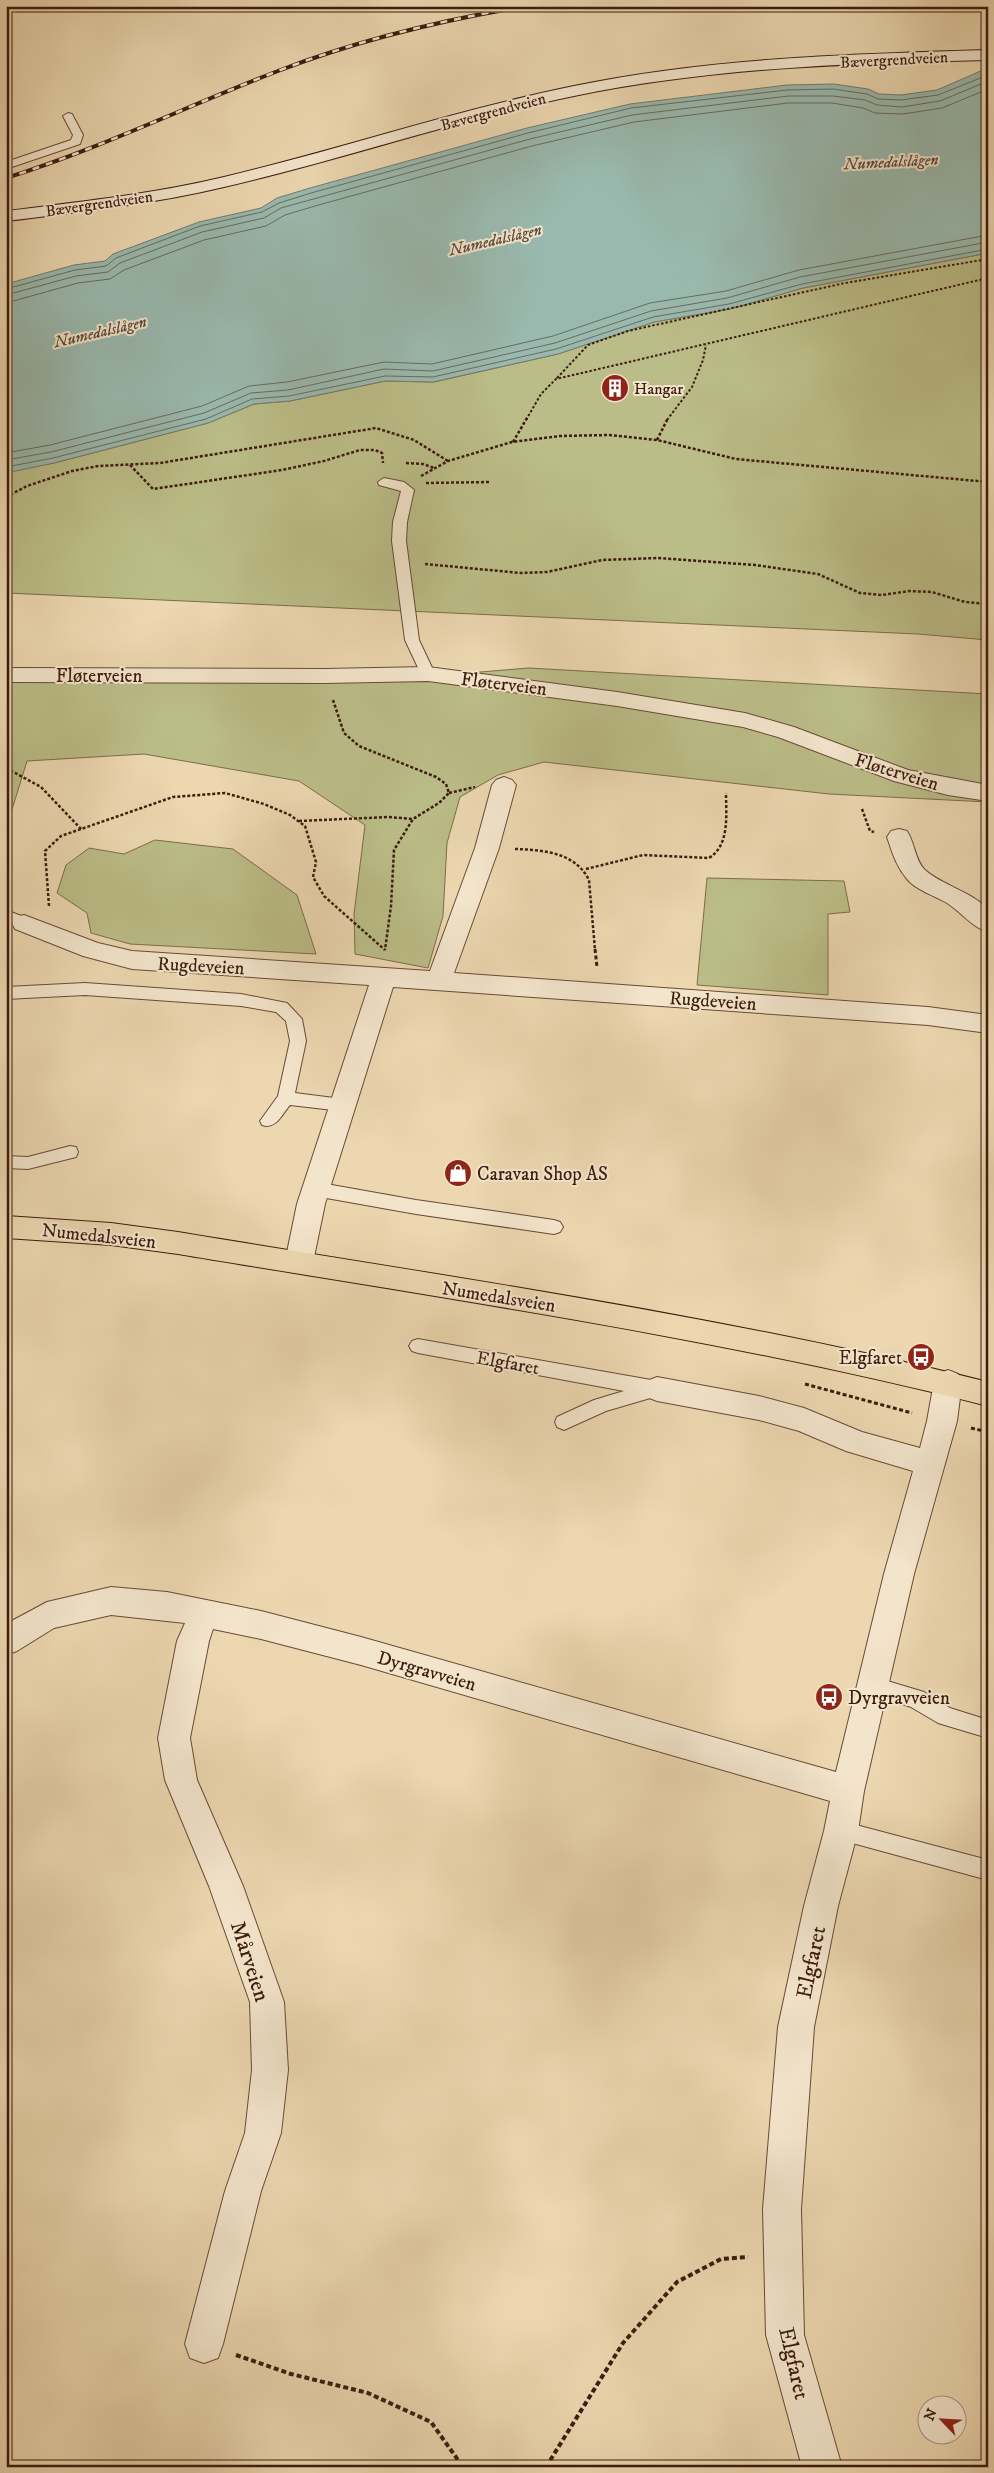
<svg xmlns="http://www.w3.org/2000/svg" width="994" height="2473" viewBox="0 0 994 2473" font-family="'IM FELL DW Pica',serif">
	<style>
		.green { fill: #bbbd88; stroke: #7c6c4b }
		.water { fill: #99b9ae; stroke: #747a6e }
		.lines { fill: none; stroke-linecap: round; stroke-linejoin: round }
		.shore { stroke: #6b6a5e; stroke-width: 1 }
		.service-casing { stroke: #694a36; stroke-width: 2 }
		.minor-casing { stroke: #694a36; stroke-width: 2 }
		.secondary-casing { stroke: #3d1b0e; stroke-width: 2 }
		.primary-casing { stroke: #3d1b0e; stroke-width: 2 }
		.path-far3 { stroke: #3d1b0e; stroke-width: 2; stroke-dasharray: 2.5 2; stroke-linecap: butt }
		.path-far2 { stroke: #3d1b0e; stroke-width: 2.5; stroke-dasharray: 3 2; stroke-linecap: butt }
		.path-far1 { stroke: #3d1b0e; stroke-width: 3; stroke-dasharray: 4 2.5; stroke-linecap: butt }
		.path { stroke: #3d1b0e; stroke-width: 4; stroke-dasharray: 5 3; stroke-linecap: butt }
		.service { fill: #f3e5cc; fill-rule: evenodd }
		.minor { fill: #f3e5cc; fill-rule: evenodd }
		.secondary { fill: #f3e5cc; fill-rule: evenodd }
		.primary { fill: #ecd7b0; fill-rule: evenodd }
		.rail-casing { stroke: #3d1b0e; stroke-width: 4 }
		.rail { stroke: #f3e5cc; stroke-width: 2.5; stroke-dasharray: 7; stroke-linecap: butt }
		.labels { text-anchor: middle; stroke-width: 4; stroke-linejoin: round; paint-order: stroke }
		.far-street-label { font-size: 16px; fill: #3d1b0e; stroke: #f3e5cc }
		.far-water-label { font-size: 16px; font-style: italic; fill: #594a3e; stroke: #f3e5cc }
		.far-poi-label { font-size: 16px; fill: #3d1b0e; stroke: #f3e5cc; text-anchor: start }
		.street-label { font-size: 19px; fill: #3d1b0e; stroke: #f3e5cc }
		.poi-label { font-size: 19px; fill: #3d1b0e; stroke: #f3e5cc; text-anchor: start }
		.near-street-label { font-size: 22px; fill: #3d1b0e; stroke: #f3e5cc }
	</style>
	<rect width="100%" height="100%" fill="#ecd7b0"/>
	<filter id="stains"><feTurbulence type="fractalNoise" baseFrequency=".004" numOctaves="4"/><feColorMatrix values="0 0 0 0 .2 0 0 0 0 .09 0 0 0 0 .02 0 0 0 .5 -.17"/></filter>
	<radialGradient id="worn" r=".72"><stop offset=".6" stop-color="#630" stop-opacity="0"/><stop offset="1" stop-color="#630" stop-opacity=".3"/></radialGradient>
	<path class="green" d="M 988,253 L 988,640 L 918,634 L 6,593 L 6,473 L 10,471 L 54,463 L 208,423 L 254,404 L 290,401 L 385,381 L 434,382 L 558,354 L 654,322 L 730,309 L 803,288 Z
		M 529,668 L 988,694 L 988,802 L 829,794 L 544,762 L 498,775 L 460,797 L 447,843 L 443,916 L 428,968 L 355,954 L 354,914 L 365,825 L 299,781 L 144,754 L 27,761 L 6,829 L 6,682 L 395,679 Z
		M 155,840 L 233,849 L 297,895 L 316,954 L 130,944 L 91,933 L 87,913 L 57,893 L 66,865 L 89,848 L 124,854 Z
		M 707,878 L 844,881 L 850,912 L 828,914 L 828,995 L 697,985 Z"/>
	<path class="water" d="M 983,70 L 988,70 L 988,253 L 803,288 L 730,309 L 654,322 L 558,354 L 433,382 L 385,381 L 290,401 L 254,404 L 208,423 L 54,463 L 6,473 L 6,284 L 74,265 L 105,261 L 113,254 L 199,222 L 261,208 L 277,198 L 310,188 L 527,128 L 630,104 L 787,85 L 834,84 L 868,89 L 879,94 L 901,95 L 937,90 Z"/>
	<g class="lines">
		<path class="shore" d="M 6,289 L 75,270 L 106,266 L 116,258 L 200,226 L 262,212 L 279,203 L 311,193 L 528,133 L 631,108 L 787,90 L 833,89 L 867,94 L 878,99 L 901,100 L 938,95 L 988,75
			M 6,295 L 76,276 L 108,272 L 120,263 L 202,232 L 264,218 L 281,208 L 530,139 L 632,115 L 788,96 L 833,96 L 865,100 L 877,105 L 902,107 L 940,101 L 988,81
			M 6,303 L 78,283 L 110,279 L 124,270 L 204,240 L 266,226 L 285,215 L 315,206 L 532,146 L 634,122 L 788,103 L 832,103 L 863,108 L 875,113 L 903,114 L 942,108 L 988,89
			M 6,453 L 50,445 L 202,406 L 249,386 L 287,382 L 384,362 L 432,364 L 553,336 L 650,303 L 726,291 L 799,270 L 988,235
			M 6,460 L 51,452 L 204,413 L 251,393 L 288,390 L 384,369 L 433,371 L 555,343 L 651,311 L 727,298 L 800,277 L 988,242
			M 6,467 L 53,458 L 206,419 L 252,399 L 289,396 L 385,376 L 433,377 L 556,349 L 653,317 L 729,304 L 802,284 L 988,249"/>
		<g class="service-casing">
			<path id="service" d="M 68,113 L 72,114 L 83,135 L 80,144 L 6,169 L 6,162 L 71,140 L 73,135 L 63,116 Z
				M 384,478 L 404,482 L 414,490 L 407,522 L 406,541 L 419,640 L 435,674 L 428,678 L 421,674 L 405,640 L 392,541 L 393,522 L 401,491 L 379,485 L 378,482 Z
				M 6,910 L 29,919 L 32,923 L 29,927 L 24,928 L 6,921 Z
				M 85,983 L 241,994 L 287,1003 L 302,1019 L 306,1041 L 295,1093 L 342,1099 L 348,1101 L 350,1105 L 348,1109 L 342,1111 L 290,1105 C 282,1114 276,1130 262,1125 L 260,1121 L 278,1096 L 290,1041 L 286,1021 L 276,1012 L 241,1006 L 85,995 L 6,999 L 6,987 Z
				M 70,1146 L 76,1147 L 78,1152 L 76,1157 L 28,1169 L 6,1168 L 6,1156 L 28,1157 Z
				M 315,1182 L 416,1200 L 554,1220 L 560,1222 L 563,1227 L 560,1232 L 554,1234 L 416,1214 L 315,1196 L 309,1194 L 306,1189 L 309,1184 Z
				M 418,1339 L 657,1381 L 664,1384 L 666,1389 L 664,1394 L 606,1411 L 564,1430 L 557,1427 L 555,1422 L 557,1417 L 594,1400 L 624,1391 L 418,1353 L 412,1351 L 409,1346 L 412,1341 Z
				M 874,1677 L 924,1692 L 950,1708 L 988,1720 L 988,1738 L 938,1723 L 911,1707 L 867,1692 L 864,1686 L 867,1680 Z
				M 841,1821 L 988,1860 L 988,1880 L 834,1838 L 830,1831 L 834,1824 Z"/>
		</g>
		<g class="minor-casing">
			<path id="minor" d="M 428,667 L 617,692 L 745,713 L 794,727 L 908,770 L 988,785 L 988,801 L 948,795 L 894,781 L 778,737 L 743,727 L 617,706 L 428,681 L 324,683 L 6,682 L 6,668 L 324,669 Z
				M 504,777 L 512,780 L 516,785 L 499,848 L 454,973 L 928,1007 L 988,1015 L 988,1033 L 928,1025 L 393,987 L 325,1204 L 313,1262 L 309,1270 L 299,1273 L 289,1270 L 285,1262 L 297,1204 L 369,985 L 132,969 L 83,956 L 15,929 L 12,923 L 15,917 L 24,915 L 98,943 L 132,951 L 430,971 L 475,848 L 492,785 L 496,780 Z
				M 899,829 L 907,831 C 915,843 915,861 925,870 C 942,885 970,891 988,909 L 988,932 C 973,928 961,912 947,903 C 935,896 916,890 907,879 C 896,866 892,852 887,837 L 891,831 Z
				M 948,1370 L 958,1374 L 962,1382 L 957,1421 L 914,1574 L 864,1791 L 858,1831 L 838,1906 L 814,2027 L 801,2209 L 804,2335 L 842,2467 L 802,2467 L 766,2335 L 763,2209 L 778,2027 L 804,1906 L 824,1831 L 830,1801 L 361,1665 L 261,1639 L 213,1629 L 209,1641 L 190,1738 L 197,1780 L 243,1886 L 284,2002 L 288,2070 L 281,2133 L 261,2191 L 223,2344 L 218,2358 L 204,2363 L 190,2358 L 185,2344 L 225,2191 L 245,2133 L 252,2070 L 250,2002 L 209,1886 L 165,1780 L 158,1738 L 177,1641 L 185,1623 L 111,1615 L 54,1628 L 17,1651 L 6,1655 L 6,1624 L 47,1602 L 111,1587 L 167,1592 L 261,1611 L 361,1637 L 836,1772 L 884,1574 L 913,1471 L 846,1451 L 799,1431 L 759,1420 L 657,1401 L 647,1397 L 643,1389 L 647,1381 L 657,1377 L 759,1396 L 804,1408 L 862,1432 L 920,1448 L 927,1421 L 934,1382 L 938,1374 Z"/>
		</g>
		<g class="secondary-casing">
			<path id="secondary" d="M 988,50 L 988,60 C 849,63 710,68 574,96 C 456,120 341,160 224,187 C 153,204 79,212 6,221 L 6,211 C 79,202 153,194 224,177 C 341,149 456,110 574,86 C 710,58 849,54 988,50 Z"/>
		</g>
		<g class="primary-casing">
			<path id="primary" d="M 6,1216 L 111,1223 L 178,1232 C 449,1277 721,1315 988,1382 L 988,1406 C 721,1338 449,1299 178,1254 L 111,1245 L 6,1238 Z"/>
		</g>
		<path class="path-far3" d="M 557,378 L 588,345 L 628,331 L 845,283 L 988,259
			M 526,420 L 541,394 L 556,379 L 988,278
			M 667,420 L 692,387 L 703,360 L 706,345"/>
		<path class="path-far2" d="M 657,440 L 668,418
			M 513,442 L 527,418
			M 406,463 L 423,464 L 434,468
			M 130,465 L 153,489 L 282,470 L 324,461 L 360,450 L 375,450 L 382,453 L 383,463
			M 421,476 L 448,461 L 512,442 L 560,436 L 609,435 L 657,440 L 736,459 L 988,482
			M 426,483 L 490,482
			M 6,497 L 27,486 L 72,471 L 98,466 L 160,463 L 376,428 L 414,440 L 448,461
			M 425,564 L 521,573 L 547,572 L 602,560 L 658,558 L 755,565 L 818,574 L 860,593 L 882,595 L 909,591 L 932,592 L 965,602 L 988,604
			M 333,700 L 344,733 L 359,746 L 436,777 L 446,784 L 449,793 L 439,803 L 413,819 L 394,850 L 391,906 L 385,950
			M 6,768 L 41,787 L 82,830
			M 449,793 L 475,787
			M 862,809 L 870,831 L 874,832
			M 299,821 L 389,817 L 412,819
			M 515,849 C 543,850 575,852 589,880 L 595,950
			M 586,869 L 643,855 L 709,858 C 730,845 726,815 726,793
			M 49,906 L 45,851 L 61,836 L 173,797 L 225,793 L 264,804 L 290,815 L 305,826 L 316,862 L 313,877 L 324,896 L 385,950"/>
		<path class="path-far1" d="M 595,949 L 597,967
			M 805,1384 L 912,1413
			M 971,1428 L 988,1432"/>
		<path class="path" d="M 236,2355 L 291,2374 L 368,2393 L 431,2422 L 463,2467
			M 546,2467 L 623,2343 L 677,2282 L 721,2259 L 748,2257"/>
		<use href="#service" class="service"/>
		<use href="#minor" class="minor"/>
		<use href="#secondary" class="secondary"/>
		<use href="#primary" class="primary"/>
		<g class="rail-casing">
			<path id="rail" d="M 972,6 L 988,9
				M 6,178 C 99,149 187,106 278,71 C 358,40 442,20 527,6"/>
		</g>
		<use href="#rail" class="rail"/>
	</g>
	<defs>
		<g id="building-disc" transform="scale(1.4375)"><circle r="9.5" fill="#8f2418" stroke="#f3e5cc"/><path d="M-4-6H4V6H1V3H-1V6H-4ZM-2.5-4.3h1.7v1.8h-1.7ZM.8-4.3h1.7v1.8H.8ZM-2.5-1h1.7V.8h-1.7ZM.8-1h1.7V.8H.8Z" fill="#fff"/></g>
		<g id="shop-disc" transform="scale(1.4375)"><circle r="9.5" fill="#8f2418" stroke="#f3e5cc"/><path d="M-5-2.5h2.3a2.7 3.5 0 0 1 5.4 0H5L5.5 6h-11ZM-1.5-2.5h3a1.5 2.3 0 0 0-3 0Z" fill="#fff"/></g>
		<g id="bus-disc" transform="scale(1.4375)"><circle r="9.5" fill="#8f2418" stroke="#f3e5cc"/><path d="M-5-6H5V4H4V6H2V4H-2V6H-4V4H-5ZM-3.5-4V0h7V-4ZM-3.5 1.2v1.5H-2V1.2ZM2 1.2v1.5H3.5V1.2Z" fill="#fff"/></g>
	</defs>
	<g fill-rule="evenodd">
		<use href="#building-disc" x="615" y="388"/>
		<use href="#shop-disc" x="458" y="1173"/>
		<use href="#bus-disc" x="921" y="1357"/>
		<use href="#bus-disc" x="829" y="1697"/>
	</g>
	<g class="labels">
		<g class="far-street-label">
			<text transform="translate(894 59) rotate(-3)" y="6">Bævergrendveien</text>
			<text transform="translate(493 111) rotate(-15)" y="6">Bævergrendveien</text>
			<text transform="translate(99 203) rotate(-8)" y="6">Bævergrendveien</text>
		</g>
		<g class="far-water-label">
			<text transform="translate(891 161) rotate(-3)" y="6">Numedalslågen</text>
			<text transform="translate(495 239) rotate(-13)" y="6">Numedalslågen</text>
			<text transform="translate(100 331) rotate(-13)" y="6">Numedalslågen</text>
		</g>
		<g class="far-poi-label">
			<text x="634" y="394">Hangar</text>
		</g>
		<g class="street-label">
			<text x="99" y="682">Fløterveien</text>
			<text transform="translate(504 683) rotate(7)" y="7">Fløterveien</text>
			<text transform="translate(897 771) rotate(17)" y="7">Fløterveien</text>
			<text transform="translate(201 965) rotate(3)" y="7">Rugdeveien</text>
			<text transform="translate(713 1000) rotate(4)" y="7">Rugdeveien</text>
			<text transform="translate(99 1235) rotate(6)" y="7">Numedalsveien</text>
			<text transform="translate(499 1296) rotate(9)" y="7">Numedalsveien</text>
			<text transform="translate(508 1362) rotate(10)" y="7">Elgfaret</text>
			<text transform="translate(427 1670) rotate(16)" y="7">Dyrgravveien</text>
		</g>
		<g class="poi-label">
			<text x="477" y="1180">Caravan Shop AS</text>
			<text x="902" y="1364" text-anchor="end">Elgfaret</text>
			<text x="848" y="1704">Dyrgravveien</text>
		</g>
		<g class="near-street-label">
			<text transform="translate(251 1961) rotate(72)" y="8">Mårveien</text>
			<text transform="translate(810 1962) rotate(-78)" y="8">Elgfaret</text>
			<text transform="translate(795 2363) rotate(77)" y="8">Elgfaret</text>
		</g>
	</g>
	<rect width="994" height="2473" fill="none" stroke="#ecd7b0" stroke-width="25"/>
	<rect x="8" y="8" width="979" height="2458" fill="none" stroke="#3d1b0e" stroke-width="2.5"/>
	<rect x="12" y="12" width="969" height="2448" fill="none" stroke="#3d1b0e"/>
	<g transform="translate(942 2420) rotate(295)"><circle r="24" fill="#f3e5cc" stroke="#aa9480"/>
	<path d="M0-4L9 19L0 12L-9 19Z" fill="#8f2418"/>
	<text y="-8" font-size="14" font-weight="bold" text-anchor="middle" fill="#3d1b0e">N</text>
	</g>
	<rect width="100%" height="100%" filter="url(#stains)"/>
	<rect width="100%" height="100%" fill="url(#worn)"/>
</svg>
